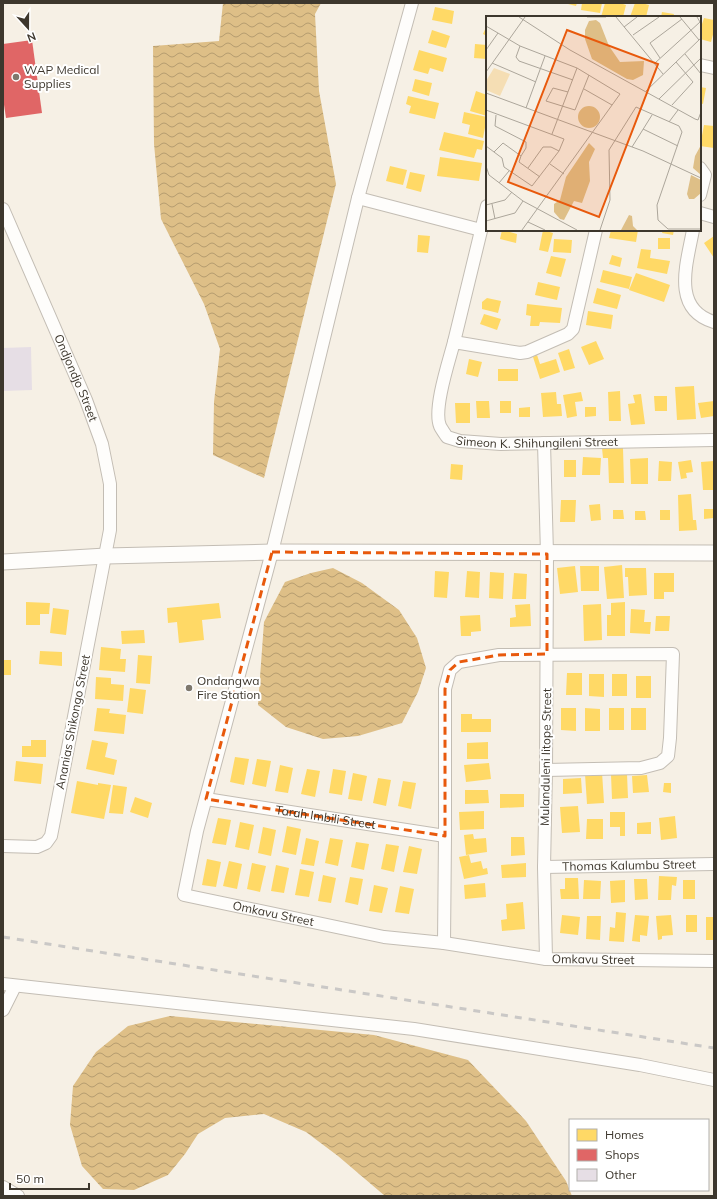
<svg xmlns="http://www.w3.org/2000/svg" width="717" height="1199" viewBox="0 0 717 1199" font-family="Mulish,sans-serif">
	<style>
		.water { fill: url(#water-waves) }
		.homes { fill: #ffd966 }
		.shops { fill: #e06666 }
		.building { fill: #e6dee5 }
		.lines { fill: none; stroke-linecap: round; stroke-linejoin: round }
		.minor-casing { stroke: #c3bdb4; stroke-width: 14 }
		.tertiary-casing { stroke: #c3bdb4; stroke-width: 17 }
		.minor { stroke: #fefdfb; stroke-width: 12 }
		.tertiary { stroke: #fefdfb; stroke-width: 15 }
		.rail { stroke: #cac8c6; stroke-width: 3; stroke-dasharray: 7 7; stroke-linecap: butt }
		.marked { fill: none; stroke: #e8590c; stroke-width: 3; stroke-dasharray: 8 5; stroke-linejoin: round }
		.poi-dot { fill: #7e786d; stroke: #fff; stroke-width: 1.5 }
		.labels { text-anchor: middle; stroke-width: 4; stroke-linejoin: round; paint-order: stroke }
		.poi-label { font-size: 12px; fill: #3d372d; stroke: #fff; text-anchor: start }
		.street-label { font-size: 12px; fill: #3d372d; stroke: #fff }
		.inset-road { fill: none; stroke: #aca69b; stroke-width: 1 }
		.view { fill: #e8590c; fill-opacity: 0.15; stroke: #e8590c; stroke-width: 2 }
		.inset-edge { fill: none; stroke: #3d372d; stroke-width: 2 }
	</style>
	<defs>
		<pattern id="water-waves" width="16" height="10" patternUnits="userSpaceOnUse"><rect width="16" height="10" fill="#debf87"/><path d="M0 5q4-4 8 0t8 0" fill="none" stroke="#b59c6f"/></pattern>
	</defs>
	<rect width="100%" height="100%" fill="#f6f0e5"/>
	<path class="water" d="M 223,3 L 321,3 L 315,14 L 319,91 L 336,184 L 264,478 L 213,455 L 214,402 L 220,349 L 204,304 L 161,219 L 154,144 L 153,46 L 219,41 Z
		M 333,568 L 362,583 L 399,610 L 417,638 L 426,668 L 418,692 L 402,723 L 358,736 L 323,739 L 286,727 L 258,705 L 264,622 L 285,582 L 311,573 Z
		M 170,1016 L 374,1035 L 468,1060 L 526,1121 L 566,1181 L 572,1196 L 385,1196 L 338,1156 L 306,1132 L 264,1114 L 225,1118 L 198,1134 L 185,1154 L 168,1175 L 134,1190 L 103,1189 L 82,1166 L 70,1125 L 73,1086 L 96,1052 L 128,1026 Z"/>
	<path class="homes" d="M 564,3 L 577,3 L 576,6 Z
		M 582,3 L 602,3 L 600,13 L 581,10 Z
		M 605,3 L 620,3 L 626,5 L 623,17 L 601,17 Z
		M 635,3 L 642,3 L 649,5 L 646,17 L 630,17 Z
		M 435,7 L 454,11 L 452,24 L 432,20 Z
		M 662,12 L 674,14 L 673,17 L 661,17 Z
		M 704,18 L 714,20 L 714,31 L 711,42 L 700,39 L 700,27 L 701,27 Z
		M 487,25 L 487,36 L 483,34 Z
		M 432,30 L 450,36 L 446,48 L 428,43 Z
		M 475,44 L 487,45 L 487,59 L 474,58 Z
		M 419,50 L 447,58 L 443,72 L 430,68 L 428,74 L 413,70 Z
		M 415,79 L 432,83 L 429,96 L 412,91 Z
		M 700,87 L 706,88 L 703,104 L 700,103 Z
		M 476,91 L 487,95 L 487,116 L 470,111 Z
		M 408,96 L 439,103 L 435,119 L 409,113 L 411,106 L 406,104 Z
		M 464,112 L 487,117 L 483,138 L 468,134 L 470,125 L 462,123 Z
		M 704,125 L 714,126 L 714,148 L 700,146 Z
		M 444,132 L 484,141 L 482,150 L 477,149 L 474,158 L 439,150 Z
		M 440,157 L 482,163 L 479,181 L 437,176 Z
		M 390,166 L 407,170 L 403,185 L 386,181 Z
		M 410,172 L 425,175 L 421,192 L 406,188 Z
		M 502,230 L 517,234 L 516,243 L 500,239 Z
		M 543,230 L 553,233 L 548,252 L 539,250 Z
		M 611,230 L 638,230 L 636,242 L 609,238 Z
		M 663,230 L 674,230 L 673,235 L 662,233 Z
		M 418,235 L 430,236 L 428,253 L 417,252 Z
		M 714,236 L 714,258 L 704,243 Z
		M 658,238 L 670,238 L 670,249 L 658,249 Z
		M 554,239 L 572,240 L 571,253 L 553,252 Z
		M 641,249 L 651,250 L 650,258 L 670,261 L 667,274 L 637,268 Z
		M 612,255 L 622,258 L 620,267 L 609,264 Z
		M 551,256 L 566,259 L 561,277 L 546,273 Z
		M 603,270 L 632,277 L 629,289 L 600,282 Z
		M 636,273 L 670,285 L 664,302 L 629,290 Z
		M 538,282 L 560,287 L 557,300 L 535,295 Z
		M 597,288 L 621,295 L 617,309 L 593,303 Z
		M 487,298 L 501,301 L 498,313 L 482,309 L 482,302 Z
		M 527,304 L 562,308 L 560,323 L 540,322 L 539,326 L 530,326 L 531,316 L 526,315 Z
		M 588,311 L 613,315 L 611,329 L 586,325 Z
		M 484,314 L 501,319 L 497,330 L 480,324 Z
		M 596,341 L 604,359 L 589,365 L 581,347 Z
		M 569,349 L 575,368 L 564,371 L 558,353 Z
		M 537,355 L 540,364 L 556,359 L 560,372 L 540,379 L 533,357 Z
		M 469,359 L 482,362 L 478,377 L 466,374 Z
		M 498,369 L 518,369 L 518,381 L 498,381 Z
		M 694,386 L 696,419 L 677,420 L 675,387 Z
		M 620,391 L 621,421 L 609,421 L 608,392 Z
		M 556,392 L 557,404 L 561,404 L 562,416 L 543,417 L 541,393 Z
		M 581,392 L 583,401 L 575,402 L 577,416 L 567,418 L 563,395 Z
		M 641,394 L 645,424 L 631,425 L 628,404 L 635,403 L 633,395 Z
		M 654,396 L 667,396 L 667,411 L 655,411 Z
		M 476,401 L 489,401 L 490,418 L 477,418 Z
		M 500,401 L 511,401 L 511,413 L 500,413 Z
		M 714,401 L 714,416 L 701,418 L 698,403 Z
		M 455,403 L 470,403 L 470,423 L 456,423 Z
		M 530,407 L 530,417 L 519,417 L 519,408 Z
		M 585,407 L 596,407 L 596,416 L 585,417 Z
		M 602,448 L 623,448 L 624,483 L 609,483 L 608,458 L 603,458 Z
		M 583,457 L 601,458 L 600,475 L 582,475 Z
		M 648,458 L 648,484 L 631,484 L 630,459 Z
		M 564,460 L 576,460 L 576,477 L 564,477 Z
		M 691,460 L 693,472 L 686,473 L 687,478 L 681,479 L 678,462 Z
		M 659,461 L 672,462 L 671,481 L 658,481 Z
		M 714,461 L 714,490 L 703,490 L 701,462 Z
		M 451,464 L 463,465 L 462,480 L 450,479 Z
		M 691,494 L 693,520 L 696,520 L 697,530 L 679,531 L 678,495 Z
		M 561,500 L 576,500 L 575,522 L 560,522 Z
		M 600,504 L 601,520 L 591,521 L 589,505 Z
		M 704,509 L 714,509 L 714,518 L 704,519 Z
		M 613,510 L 623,510 L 624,519 L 613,519 Z
		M 660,510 L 670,510 L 670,520 L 660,520 Z
		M 635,511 L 645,511 L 646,520 L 635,520 Z
		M 622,565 L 624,598 L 607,599 L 604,567 Z
		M 575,566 L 578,592 L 560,594 L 557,568 Z
		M 580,566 L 599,566 L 599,591 L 581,591 Z
		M 625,568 L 646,568 L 647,595 L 629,596 L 628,577 L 625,577 Z
		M 435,571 L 449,572 L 447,598 L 434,597 Z
		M 467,571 L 480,572 L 479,598 L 465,597 Z
		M 490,572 L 504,573 L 503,599 L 489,598 Z
		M 514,573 L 527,574 L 526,599 L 512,599 Z
		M 654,573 L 674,573 L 674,592 L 664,592 L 664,599 L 654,599 Z
		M 26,602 L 50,603 L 49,614 L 40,614 L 40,625 L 26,625 Z
		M 625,602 L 625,636 L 607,636 L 607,615 L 611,615 L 611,603 Z
		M 219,603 L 221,618 L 202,620 L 204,640 L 179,643 L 177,622 L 168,623 L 167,608 Z
		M 530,604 L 531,626 L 510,627 L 510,618 L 516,617 L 515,605 Z
		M 601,604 L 602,640 L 584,641 L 583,605 Z
		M 53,608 L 69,610 L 66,635 L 50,633 Z
		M 631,609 L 645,610 L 644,622 L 651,622 L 650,634 L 630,633 Z
		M 480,615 L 481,631 L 471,632 L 471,636 L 461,636 L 460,616 Z
		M 656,616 L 670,616 L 669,631 L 655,631 Z
		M 144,630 L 145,643 L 122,644 L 121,631 Z
		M 101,647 L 121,649 L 120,659 L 126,659 L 125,672 L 99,670 Z
		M 40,651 L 62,652 L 62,666 L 39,664 Z
		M 138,655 L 152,656 L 150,684 L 136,683 Z
		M 3,660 L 11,660 L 11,675 L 3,675 Z
		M 567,673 L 582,673 L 582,695 L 566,695 Z
		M 589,674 L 604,674 L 604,697 L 589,696 Z
		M 612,674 L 627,674 L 627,696 L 612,696 Z
		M 636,676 L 651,676 L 651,698 L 636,698 Z
		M 96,677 L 111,678 L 111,684 L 124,685 L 123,701 L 95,699 Z
		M 130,688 L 146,690 L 143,714 L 127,712 Z
		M 97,708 L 110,709 L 109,713 L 126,715 L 124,734 L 94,731 Z
		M 561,708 L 576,708 L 576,731 L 561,730 Z
		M 585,708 L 600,709 L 600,731 L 585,731 Z
		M 609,708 L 624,708 L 624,730 L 609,730 Z
		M 631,708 L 646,708 L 646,730 L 631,730 Z
		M 461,714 L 472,714 L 472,719 L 491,719 L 491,732 L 461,732 Z
		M 31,740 L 46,740 L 46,757 L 22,757 L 22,746 L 31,746 Z
		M 92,740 L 108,743 L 105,757 L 117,760 L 114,775 L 86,769 Z
		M 488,742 L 488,759 L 467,759 L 467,743 Z
		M 235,757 L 249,759 L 244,785 L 230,782 Z
		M 257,759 L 271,761 L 266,787 L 252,784 Z
		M 16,761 L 43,764 L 41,784 L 14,781 Z
		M 489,763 L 491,779 L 466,782 L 464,765 Z
		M 280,765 L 293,768 L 288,793 L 275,791 Z
		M 307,769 L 320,771 L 315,797 L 301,794 Z
		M 333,769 L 346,771 L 342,795 L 329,793 Z
		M 602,772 L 604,803 L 587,804 L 585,774 Z
		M 353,773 L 367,776 L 362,801 L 348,799 Z
		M 627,774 L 628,798 L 612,799 L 611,775 Z
		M 647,775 L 649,792 L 633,793 L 632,776 Z
		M 378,778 L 391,780 L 386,806 L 373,803 Z
		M 581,778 L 582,793 L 563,794 L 563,779 Z
		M 77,781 L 98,785 L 98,783 L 111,785 L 104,819 L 71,813 Z
		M 403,781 L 416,783 L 411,809 L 398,806 Z
		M 664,783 L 671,783 L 671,793 L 663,792 Z
		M 113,785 L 127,787 L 123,814 L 109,813 Z
		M 465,790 L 488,790 L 489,803 L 465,804 Z
		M 500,794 L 524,794 L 524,807 L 500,808 Z
		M 135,797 L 152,803 L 148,818 L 130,812 Z
		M 578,806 L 580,832 L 562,833 L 560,807 Z
		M 484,811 L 484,829 L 460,830 L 459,812 Z
		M 610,812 L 625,812 L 625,836 L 620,836 L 620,827 L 610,827 Z
		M 675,816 L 677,838 L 661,840 L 659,818 Z
		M 218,818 L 231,820 L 226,845 L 212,843 Z
		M 587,819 L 603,819 L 603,839 L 586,839 Z
		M 240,822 L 254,825 L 249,850 L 235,847 Z
		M 651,822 L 651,834 L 637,834 L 637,823 Z
		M 287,826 L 301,829 L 296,855 L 282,852 Z
		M 263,827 L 276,830 L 271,856 L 258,853 Z
		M 473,834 L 474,839 L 486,838 L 487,852 L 466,855 L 464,835 Z
		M 511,837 L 524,837 L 525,855 L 511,856 Z
		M 306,838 L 319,841 L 314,866 L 301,864 Z
		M 330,838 L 343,840 L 338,866 L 325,863 Z
		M 356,842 L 369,844 L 364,870 L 351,867 Z
		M 386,844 L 399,846 L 394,872 L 381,869 Z
		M 409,846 L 422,849 L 417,874 L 403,872 Z
		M 469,855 L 471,863 L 481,861 L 483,869 L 487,868 L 488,874 L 464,879 L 459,857 Z
		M 207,859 L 221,862 L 216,887 L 202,885 Z
		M 229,861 L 242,864 L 237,889 L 223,886 Z
		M 252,863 L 266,866 L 260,892 L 247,889 Z
		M 526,863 L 526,877 L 502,878 L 501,865 Z
		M 276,865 L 289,868 L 284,893 L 271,891 Z
		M 300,869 L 314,872 L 309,897 L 295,895 Z
		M 323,875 L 336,878 L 331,903 L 318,901 Z
		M 659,876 L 677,877 L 676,886 L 672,885 L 671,900 L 658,900 Z
		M 350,877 L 363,879 L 358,905 L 345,902 Z
		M 565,878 L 578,878 L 579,899 L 561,899 L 560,889 L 565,889 Z
		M 634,879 L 647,879 L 648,899 L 635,900 Z
		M 584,880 L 601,881 L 600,899 L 583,899 Z
		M 625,880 L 625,902 L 611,903 L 610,881 Z
		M 683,880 L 695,880 L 695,899 L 683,899 Z
		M 485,883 L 486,897 L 465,899 L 464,885 Z
		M 374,885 L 388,888 L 382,913 L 369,911 Z
		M 400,886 L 414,889 L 409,914 L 395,912 Z
		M 523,902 L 525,929 L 502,931 L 501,920 L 507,919 L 506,904 Z
		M 616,912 L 626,913 L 624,942 L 609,941 L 610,927 L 615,928 Z
		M 562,915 L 580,917 L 578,935 L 560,933 Z
		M 635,915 L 649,916 L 647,936 L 640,935 L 640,942 L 632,941 Z
		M 671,915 L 673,935 L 662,936 L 662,939 L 658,940 L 656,916 Z
		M 686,915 L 697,915 L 697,932 L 686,932 Z
		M 587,916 L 601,916 L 600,940 L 586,939 Z
		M 706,917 L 714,917 L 714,940 L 706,940 Z"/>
	<path class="shops" d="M 32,40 L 42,113 L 6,118 L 3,98 L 3,44 Z"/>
	<path class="building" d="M 31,347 L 32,390 L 3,391 L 3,348 Z"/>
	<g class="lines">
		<g class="minor-casing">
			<g id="minor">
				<path id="s1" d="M 412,3 L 358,198 L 272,552 L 197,831 L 184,895 L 384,937 L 444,943 L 546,959 L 714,961"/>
				<path d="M 700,65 L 714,68"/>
				<path d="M 700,168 L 705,175 L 700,195"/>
				<path d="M 358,198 L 481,230"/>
				<path id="s2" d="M 3,209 L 86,400 L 102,444 L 110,484 L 110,530 L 51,836 L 46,843 L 37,847 L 3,846"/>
				<path d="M 700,213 L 714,217"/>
				<path id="s3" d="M 596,230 L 573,329 L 568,334 L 527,352 L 520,353 L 454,342 C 449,361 433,409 440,426 C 442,430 445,434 447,437 L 460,441 L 501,444 L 714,440"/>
				<path d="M 693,230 C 687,263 671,309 714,322"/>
				<path d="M 454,342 L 487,206"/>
				<path d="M 544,443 L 547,554 L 546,770 L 544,867 L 546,959"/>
				<path id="s4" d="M 206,799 L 445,836"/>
				<path id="s5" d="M 544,867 L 714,864"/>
				<path d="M 444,943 L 445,836 L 445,689 L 450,670 L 459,662 L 499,655 L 673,654 L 670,738 L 668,756 L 660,763 L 641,768 L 546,770"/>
				<path d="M 3,984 L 414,1029 L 640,1065 L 714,1080"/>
				<path d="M 3,1010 L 15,986"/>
				<path d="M 3,1187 L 18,1196"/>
			</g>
		</g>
		<g class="tertiary-casing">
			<path id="tertiary" d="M 3,562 L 106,556 L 272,552 L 714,553"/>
		</g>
		<use href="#minor" class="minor"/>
		<use href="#tertiary" class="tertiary"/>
		<path class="rail" d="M 3,937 L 714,1048"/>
	</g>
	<path class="marked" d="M 272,552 L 547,554 L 547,654 L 499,655 L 459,662 L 450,670 L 445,689 L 445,836 L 206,799 Z"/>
	<g class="poi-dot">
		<circle cx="16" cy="77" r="4"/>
		<circle cx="189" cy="688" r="4"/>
	</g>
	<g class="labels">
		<g class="poi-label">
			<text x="24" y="74">WAP Medical<tspan x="24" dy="14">Supplies</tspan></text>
			<text x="197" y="685">Ondangwa<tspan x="197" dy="14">Fire Station</tspan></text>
		</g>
		<g class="street-label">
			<text dy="4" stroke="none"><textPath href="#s2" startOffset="184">Ondjondjo Street</textPath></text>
			<text dy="4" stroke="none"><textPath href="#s3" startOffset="417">Simeon K. Shihungileni Street</textPath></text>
			<text transform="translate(73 722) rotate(-79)" y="4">Ananias Shikongo Street</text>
			<text transform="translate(546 757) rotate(-89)" y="4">Mulanduleni Iitope Street</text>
			<text dy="4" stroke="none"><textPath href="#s4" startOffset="121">Tarah Imbili Street</textPath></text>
			<text dy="4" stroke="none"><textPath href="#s5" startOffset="85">Thomas Kalumbu Street</textPath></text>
			<text dy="4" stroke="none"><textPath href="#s1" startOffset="1012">Omkavu Street</textPath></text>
			<text dy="4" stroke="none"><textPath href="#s1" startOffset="1336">Omkavu Street</textPath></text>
		</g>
	</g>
	<g transform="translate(486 16)">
		<rect width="215" height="215" fill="#f6f0e5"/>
		<path d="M 8,52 L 24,58 L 14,80 L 0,74 L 0,65 Z" fill="#f5deb4"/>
		<path d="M 110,4 L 114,7 L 123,30 L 134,46 L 158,45 L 157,59 L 147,64 L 141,63 L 106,43 L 99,23 L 99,14 L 103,5 ZM92 101a11 11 0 1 1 22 0a11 11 0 1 1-22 0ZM 103,127 L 109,133 L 103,146 L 104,165 L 96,187 L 88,185 L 78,204 L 74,203 L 68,196 L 68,188 L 74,184 L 80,161 ZM 215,129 L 215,159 L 207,152 L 209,140 ZM 205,159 L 215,164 L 215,177 L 208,183 L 203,183 L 201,178 ZM 143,199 L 146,200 L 147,210 L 151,214 L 135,214 Z" fill="#debf87"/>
		<path class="inset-road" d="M 33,1 L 84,34 L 209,103 L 212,104 L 215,96M 101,1 L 120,1M 130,1 L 177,58M 194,1 L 213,24M 0,10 L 34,30 L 91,52 L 134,78 L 36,214M 138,11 L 151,1M 147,19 L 173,1M 34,30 L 30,41 L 33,45 L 87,64M 0,34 L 12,17M 199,38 L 215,58M 174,42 L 164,27 L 196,3M 6,47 L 50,66M 169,47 L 214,6 L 211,1M 0,56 L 39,1M 98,73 L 126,89M 160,75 L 215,22M 82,76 L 67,72 L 60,85 L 89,94 L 103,59M 0,77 L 157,135 L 215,162M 173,83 L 215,42M 186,89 L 207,66 L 190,46M 40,92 L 59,40M 0,94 L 78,123 L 73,135 L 65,131 L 57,131 L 42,152M 10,99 L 9,110 L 40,126 L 40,132 L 35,140M 183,106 L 192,94M 157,113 L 192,130M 66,118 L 91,52M 0,130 L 16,142 L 18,151 L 46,170 L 73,135M 146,131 L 166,99M 8,136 L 17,127 L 35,140 L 33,146 L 54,161M 64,148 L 78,158M 0,150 L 3,159 L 37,185 L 91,214M 13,167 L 23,155M 6,188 L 9,203M 0,189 L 19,184 L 26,176M 0,205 L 29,197 L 37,185M 42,206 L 59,214M 114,214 L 124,184 L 123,134 L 150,91 L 193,110 L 196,116 L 171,189 L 172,204 L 182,213 L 215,213"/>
		<path class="view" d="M 81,14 L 172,48 L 113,201 L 22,166 Z"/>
		<rect width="215" height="215" class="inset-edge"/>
	</g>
	<rect width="717" height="1199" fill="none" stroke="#3d372d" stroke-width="8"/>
	<rect x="569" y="1119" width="140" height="72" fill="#ffffff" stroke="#b1afab"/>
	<rect x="577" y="1129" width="20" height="12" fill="#ffd966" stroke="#b1afab"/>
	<text x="605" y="1139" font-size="12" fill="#3d372d">Homes</text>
	<rect x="577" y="1149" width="20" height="12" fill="#e06666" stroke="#b1afab"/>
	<text x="605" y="1159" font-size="12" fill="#3d372d">Shops</text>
	<rect x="577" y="1169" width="20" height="12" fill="#e6dee5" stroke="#b1afab"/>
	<text x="605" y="1179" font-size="12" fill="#3d372d">Other</text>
	<g transform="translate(28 28) rotate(159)" stroke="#ffffff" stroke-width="3" paint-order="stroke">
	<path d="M0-3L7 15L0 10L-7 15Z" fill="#3d372d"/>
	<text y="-6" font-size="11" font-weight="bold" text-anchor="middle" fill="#3d372d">N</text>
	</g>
	<path d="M10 1183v6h79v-6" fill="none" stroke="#3d372d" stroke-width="2"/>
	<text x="16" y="1183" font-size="12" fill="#3d372d" stroke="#ffffff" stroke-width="3" paint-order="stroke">50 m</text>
</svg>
